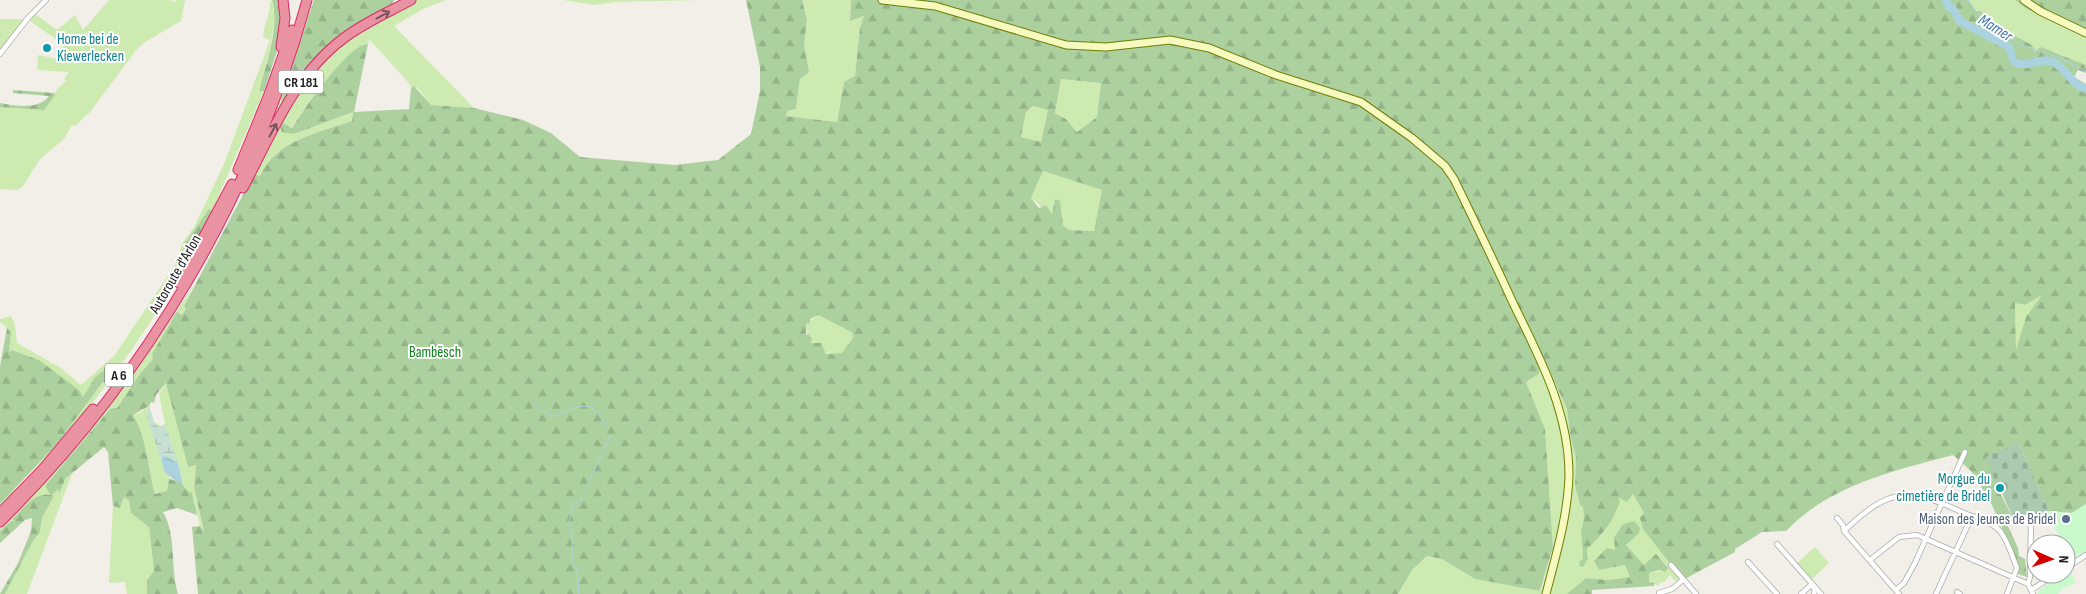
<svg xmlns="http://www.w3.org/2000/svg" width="2086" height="594" viewBox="0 0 2086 594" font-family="'Sofia Sans Condensed',sans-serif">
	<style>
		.grass { fill: #cdebb0 }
		.forest { fill: url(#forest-firs); fill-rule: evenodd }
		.wetland { fill: url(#wetland-marsh) }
		.cemetery { fill: url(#cemetery-stones) }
		.park { fill: #c8facc }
		.water { fill: url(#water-ripples) }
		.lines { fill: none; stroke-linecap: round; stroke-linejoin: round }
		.stream { stroke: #aad3df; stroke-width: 1 }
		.river { stroke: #aad3df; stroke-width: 8 }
		.minor-casing { stroke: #a9a9a9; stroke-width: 6 }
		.secondary-casing { stroke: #707d05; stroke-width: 9 }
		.motorway-casing { stroke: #dc2a67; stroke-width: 11 }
		.minor { stroke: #fff; stroke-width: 4.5 }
		.secondary { stroke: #f7fabf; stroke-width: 7 }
		.motorway { stroke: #e892a2; stroke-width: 9 }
		.oneway { stroke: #7b545c }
		.culture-dot { fill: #0f9aa8; stroke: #fff; stroke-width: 2 }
		.service-dot { fill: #5c6f8a; stroke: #fff; stroke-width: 2 }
		.labels { text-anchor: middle; stroke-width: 4; stroke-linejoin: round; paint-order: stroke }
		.shield { fill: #fff; stroke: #646464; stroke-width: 1 }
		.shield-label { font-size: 14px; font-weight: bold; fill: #222 }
		.culture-label { font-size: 15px; fill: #0d838f; stroke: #fff; text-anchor: start }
		.street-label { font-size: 15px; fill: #222; stroke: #fff }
		.park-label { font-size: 15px; fill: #0c8416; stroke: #fff }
		.service-label { font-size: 15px; fill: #4e5e75; stroke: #fff; text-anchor: end }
		.water-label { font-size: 16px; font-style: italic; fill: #4a7aab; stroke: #fff }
	</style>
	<defs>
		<pattern id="forest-firs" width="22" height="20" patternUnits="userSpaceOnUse" patternTransform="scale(1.25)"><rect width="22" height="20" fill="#add19e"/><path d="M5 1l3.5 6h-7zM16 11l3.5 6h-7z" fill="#95b388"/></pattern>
		<pattern id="wetland-marsh" width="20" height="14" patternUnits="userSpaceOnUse" patternTransform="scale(1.25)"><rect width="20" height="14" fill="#c6e0d4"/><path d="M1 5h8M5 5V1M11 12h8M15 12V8" fill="none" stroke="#aac0b6"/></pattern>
		<pattern id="cemetery-stones" width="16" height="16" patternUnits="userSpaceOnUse" patternTransform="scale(1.25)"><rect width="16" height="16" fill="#aacbaf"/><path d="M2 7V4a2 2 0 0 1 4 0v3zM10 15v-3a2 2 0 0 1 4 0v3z" fill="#92ae96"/></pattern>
		<pattern id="water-ripples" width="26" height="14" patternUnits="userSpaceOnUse" patternTransform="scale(1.25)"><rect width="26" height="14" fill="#aad3df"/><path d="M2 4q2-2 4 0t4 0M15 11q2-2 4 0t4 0" fill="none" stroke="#92b5bf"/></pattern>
	</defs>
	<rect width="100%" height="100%" fill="#f2efe9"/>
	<path class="grass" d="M 109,0 L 169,0 L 176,2 L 176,0 L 185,0 L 181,21 L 145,42 L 137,49 L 90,112 L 75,126 L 72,125 L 64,139 L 40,159 L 23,186 L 18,190 L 0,189 L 0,107 L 44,110 L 59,87 L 67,80 L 64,79 L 69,72 L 37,70 L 38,55 L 58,59 L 65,49 L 56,42 L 57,40 L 30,21 L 35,14 L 57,30 L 75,15 L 83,30 Z
		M 270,0 C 282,13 264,72 259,90 L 264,91 L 212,211 L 209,210 L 185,243 L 177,272 L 181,271 C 132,358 70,437 0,507 L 10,492 L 17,488 L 57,444 L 102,383 L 107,381 L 95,377 L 83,397 L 39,360 L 13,350 L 9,354 L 11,331 L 0,322 L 0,319 L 11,316 L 15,325 L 17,343 L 61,368 L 81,385 L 114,356 L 175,265 L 183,242 L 194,227 L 224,164 L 270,40 L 263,37 C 264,23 271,14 270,0 Z
		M 416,0 L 446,0 L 425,8 L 394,26 L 474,108 L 431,105 L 417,87 L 411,88 L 408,82 L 369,39 L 368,44 C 347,45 304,109 291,128 L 294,134 L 353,112 L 352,121 C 317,133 276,140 260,176 L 254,174 C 278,127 302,71 346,40 C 368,24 393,13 416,0 Z
		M 563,0 L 703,0 L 615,2 L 594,5 Z
		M 802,0 L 851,0 L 850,21 L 865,16 L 860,27 L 855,77 L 844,82 L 837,122 L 786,116 L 787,111 L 796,109 L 800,79 L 809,72 L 804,44 L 807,20 Z
		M 1968,0 L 2015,0 L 2025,8 L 2086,37 L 2086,65 L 2055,52 L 2035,52 L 2032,45 L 2002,29 L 1995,33 Z
		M 309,10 L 311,11 L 281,100 L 285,102 L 260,148 L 286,82 Z
		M 0,19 L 25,19 L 0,52 Z
		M 1061,79 L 1101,83 L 1097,117 L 1077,132 L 1066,119 L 1055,113 Z
		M 1033,106 L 1048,110 L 1041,142 L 1021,137 L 1026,112 Z
		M 1043,171 L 1102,190 L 1095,231 L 1069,230 L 1031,198 Z
		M 193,286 L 184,306 L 186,309 L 182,315 L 177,313 L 152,354 L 153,359 L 139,375 L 117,408 L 110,409 L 45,486 L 59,487 L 59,492 L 65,479 L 72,474 L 27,594 L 5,594 L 33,541 L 40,532 L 42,518 L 54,496 L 14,519 L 13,523 L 11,521 L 0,531 L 0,528 C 74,455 137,374 193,286 Z
		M 2044,293 L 2016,353 L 2015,303 L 2025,305 Z
		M 818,315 L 853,333 L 853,338 L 842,354 C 820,354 806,349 806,324 Z
		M 1530,337 L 1546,363 L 1567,409 L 1570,435 L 1576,457 L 1575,484 L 1580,505 L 1583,506 L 1584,519 L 1581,531 L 1583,560 L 1588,559 L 1587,549 L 1602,535 L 1617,497 L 1633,494 L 1683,580 L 1677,583 L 1670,575 L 1664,582 L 1659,583 L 1659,586 L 1649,582 L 1649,573 L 1667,570 L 1644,566 L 1626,545 L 1623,524 L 1614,537 L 1616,550 L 1599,570 L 1625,565 L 1630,577 L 1608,580 L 1586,578 L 1567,594 L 1398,594 L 1412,570 L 1427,556 L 1442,559 L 1475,579 L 1541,591 L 1553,547 L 1545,429 L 1526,382 L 1539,374 L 1540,366 Z
		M 167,382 L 188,467 L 196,465 L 194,487 L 204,534 L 200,526 L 192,493 L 189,493 L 183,485 L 178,463 L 169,478 L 179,481 L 169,479 L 167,492 L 155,494 C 148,468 147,438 133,415 L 140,413 L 149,406 L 154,422 L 163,427 L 165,424 L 159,394 Z
		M 124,497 L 129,501 L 131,513 L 149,527 L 154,571 L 147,580 L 147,594 L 127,594 L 125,582 L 109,583 L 113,506 L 120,508 Z
		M 1815,547 L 1829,563 L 1811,580 L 1796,564 Z"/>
	<path class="forest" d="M 272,0 L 280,0 L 280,42 L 264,91 L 259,91 C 266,63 280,28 272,0 Z
		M 314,0 L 394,0 L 394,2 L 354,26 L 291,90 L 285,102 L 281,100 Z
		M 746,0 L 802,0 L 807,20 L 804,44 L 809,72 L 800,79 L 796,109 L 787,111 L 786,116 L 837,122 L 844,82 L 855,76 L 860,27 L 864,16 L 850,21 L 851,0 L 1968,0 L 1976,11 L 1980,11 L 1998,26 L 1996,32 L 2002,29 L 2032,45 L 2035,52 L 2041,47 L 2086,65 L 2086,73 L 2078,70 L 2074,77 L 2086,84 L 2086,504 L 2072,513 L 2049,511 L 2018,443 L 1997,487 L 2014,520 L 2007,524 L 2018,548 L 2019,556 L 2025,559 L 2027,577 L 2018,574 L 2019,566 L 1990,501 L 1971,471 L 1953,455 C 1893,471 1830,485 1786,531 L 1762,532 L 1735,549 L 1735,552 L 1683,580 L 1643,529 L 1640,518 L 1644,513 L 1633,494 L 1627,502 L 1618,497 L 1620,502 C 1612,522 1603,535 1587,549 L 1588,559 L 1583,567 L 1579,566 L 1580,561 L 1583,559 L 1581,531 L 1584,519 L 1583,507 L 1580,505 L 1575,485 L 1576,457 L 1570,435 L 1567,409 L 1546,363 L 1532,340 L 1540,366 L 1539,374 L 1526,382 L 1545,429 L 1553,547 L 1540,591 L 1475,579 L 1442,559 L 1427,556 L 1412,570 L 1398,594 L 198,594 L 192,527 L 200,526 L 204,532 L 194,487 L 196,465 L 188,467 L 166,383 L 156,395 L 154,403 L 151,402 L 149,406 L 133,415 C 147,438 148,468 155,494 L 167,491 L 169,479 L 179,481 L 189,492 L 192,493 L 197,515 L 177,508 L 163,512 C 177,536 170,567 178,594 L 147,594 L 147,580 L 154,571 L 149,527 L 131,513 L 129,501 L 124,497 L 120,508 L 113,506 L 108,452 L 104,447 L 65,479 L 59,494 L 58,489 L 52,495 L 54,496 L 42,518 L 40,532 L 33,541 L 5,594 L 0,594 L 18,563 L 31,531 L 32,518 L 25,520 L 0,543 L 0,531 L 11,521 L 14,521 L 13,519 C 24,508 35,491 51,495 L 45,486 L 110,409 L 117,408 L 139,375 L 153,359 L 152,354 L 177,312 L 182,315 L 186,309 L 184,306 L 254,174 L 260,176 C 276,140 318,133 352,121 L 353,112 L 294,134 L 282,132 L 280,127 L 283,123 L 292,128 C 304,109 348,44 368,44 L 354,112 L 409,109 L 411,88 L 414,86 L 431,105 L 474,108 L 523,120 L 551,133 L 580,157 L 674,165 L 718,160 L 751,134 L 760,91 L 760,67 ZM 1061,79 L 1101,83 L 1097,117 L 1077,132 L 1066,119 L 1055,113 ZM 1033,106 L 1048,110 L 1041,142 L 1021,137 L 1026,112 ZM 1043,171 L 1102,190 L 1094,231 L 1069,230 L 1063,225 L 1060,201 L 1055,199 L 1052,214 L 1046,205 L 1039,208 L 1031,198 ZM 2042,295 L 2026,317 L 2016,350 L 2015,303 L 2025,305 ZM 818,315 L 853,333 L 853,338 L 842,353 L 826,354 L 821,343 L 810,343 L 812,339 L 809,334 L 806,335 L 806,324 L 810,323 L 810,319 Z
		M 2015,0 L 2086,0 L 2086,37 L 2025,8 Z
		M 13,90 L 54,93 L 55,95 L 44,110 L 0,107 L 0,103 C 16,106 39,110 49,96 L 13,93 Z
		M 209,209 L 212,211 L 181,271 L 177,272 L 185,243 Z
		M 7,328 L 11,331 L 9,353 L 12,350 L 39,360 L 79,390 L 83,397 L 95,377 L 105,370 L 109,372 L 107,381 L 102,383 L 57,444 L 0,504 L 0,366 Z
		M 1634,521 L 1640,528 L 1639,533 L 1626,545 L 1644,565 L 1656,554 L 1668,568 L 1665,572 L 1659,570 L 1649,573 L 1649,582 L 1654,583 L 1654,586 L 1592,590 L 1592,594 L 1567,594 L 1586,578 L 1608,580 L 1630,577 L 1625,565 L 1599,570 L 1594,561 L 1607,548 L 1615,550 L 1614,537 L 1623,524 Z"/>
	<path class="wetland" d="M 149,406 L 154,422 L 159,428 L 165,424 L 178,463 L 168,456 L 164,455 L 161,459 L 147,417 Z"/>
	<path class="cemetery" d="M 2018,443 L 2049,511 L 2037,516 L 2034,511 L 2014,520 L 2001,491 L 1999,492 L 1986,457 Z"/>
	<path class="park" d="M 2086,504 L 2086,552 L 2066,565 L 2066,546 L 2068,544 L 2064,538 L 2060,541 L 2057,536 L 2059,535 L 2052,524 L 2037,519 L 2037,516 L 2049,511 L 2072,513 Z
		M 2070,570 L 2076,583 L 2063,588 L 2058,594 L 2038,594 L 2039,590 Z"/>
	<path class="water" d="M 164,455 L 178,463 L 183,485 L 165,473 L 161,459 Z"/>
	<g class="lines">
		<path class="stream" d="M 1968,0 L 1982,19 L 2016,43 L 2058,57 L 2086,71
			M 1953,9 L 1954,0
			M 148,399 L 151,402
			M 534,402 C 539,406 546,415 553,416 C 558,416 563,413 568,411 C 590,400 596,409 607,428
			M 579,594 L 577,569 L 572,560 L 572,536 L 569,522 L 573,507 L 583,495 L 610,436"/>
		<path class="river" d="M 1946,0 L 1948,6 L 1953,9 L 1960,21 L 2009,47 L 2014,62 C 2028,69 2040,56 2053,62 C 2067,68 2071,85 2086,89"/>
		<g class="minor-casing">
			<path id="minor" d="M 0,54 L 28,18 L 46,0
				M 1837,518 L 1843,525 L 1844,531 L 1899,594
				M 1844,531 C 1890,487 1908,487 1964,513 C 1974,517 1991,521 1999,530 C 2007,538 2012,556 2017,568 L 2007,594
				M 1777,544 L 1821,594
				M 1870,560 L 1899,537 L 1917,535 L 2028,584 L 2033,594
				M 1748,562 L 1777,594
				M 1671,565 L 1696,594
				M 2066,568 L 2086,555
				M 2028,584 L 2030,577 L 2031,521
				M 1896,590 L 1904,583 L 1915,563 L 1965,452
				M 2031,590 L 2056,574
				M 1957,592 L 1960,594
				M 1659,593 L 1672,589 L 1683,580
				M 1801,594 L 1810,586 L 1815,587 L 1814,594
				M 1936,594 L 1972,516"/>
		</g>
		<g class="secondary-casing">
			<path id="secondary" d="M 882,0 L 935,6 L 1066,45 L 1106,47 L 1170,40 L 1209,48 L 1276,75 L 1361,102 L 1412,138 L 1445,166 L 1454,179 C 1474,220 1494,261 1513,303 C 1540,358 1569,412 1569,475 C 1568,515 1556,555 1546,594
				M 2024,0 L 2040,11 L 2086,33"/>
		</g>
		<g class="motorway-casing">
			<path id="motorway" d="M 281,47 L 285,18 L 283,0
				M 238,170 L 268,97 L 292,30
				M 243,188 C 271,135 294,75 344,38 C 365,22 389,12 411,0
				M 179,283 L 232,184
				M 0,513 L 43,469 L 93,409
				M 0,522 C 145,379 253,197 307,0"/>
		</g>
		<use href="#minor" class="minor"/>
		<use href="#secondary" class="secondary"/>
		<use href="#motorway" class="motorway"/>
	</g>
	<defs><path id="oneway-shaft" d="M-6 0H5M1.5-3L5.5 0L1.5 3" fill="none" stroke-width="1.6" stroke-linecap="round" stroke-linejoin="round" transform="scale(1.25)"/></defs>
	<g class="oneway">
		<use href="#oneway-shaft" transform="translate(383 15) rotate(-28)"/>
		<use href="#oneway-shaft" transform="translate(273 130) rotate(-62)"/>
	</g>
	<g class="culture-dot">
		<circle cx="47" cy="48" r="5"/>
		<circle cx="2000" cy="488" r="5"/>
	</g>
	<circle class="service-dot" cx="2066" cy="519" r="5"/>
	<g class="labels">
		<g class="shield">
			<rect x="278.5" y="70.5" width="45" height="23" rx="4"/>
			<rect x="105" y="363.5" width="28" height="23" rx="4"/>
		</g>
		<g class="shield-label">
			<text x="301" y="87">CR 181</text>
			<text x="119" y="380">A 6</text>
		</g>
		<g class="culture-label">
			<text x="57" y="44">Home bei de<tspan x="57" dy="17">Kiewerlecken</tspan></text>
			<text x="1990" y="484" text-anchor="end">Morgue du<tspan x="1990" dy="17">cimetière de Bridel</tspan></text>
		</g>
		<g class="street-label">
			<text transform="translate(175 274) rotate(-60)" y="5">Autoroute d'Arlon</text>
		</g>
		<g class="park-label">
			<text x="435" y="357">Bambësch</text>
		</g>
		<g class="service-label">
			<text x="2056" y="524">Maison des Jeunes de Bridel</text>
		</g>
		<g class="water-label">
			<text transform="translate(1996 27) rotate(32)" y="6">Mamer</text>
		</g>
	</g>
	<g transform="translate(2051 559) rotate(92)"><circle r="24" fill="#ffffff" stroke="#a7a7a7"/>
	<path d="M0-4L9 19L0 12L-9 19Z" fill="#d40000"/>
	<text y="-8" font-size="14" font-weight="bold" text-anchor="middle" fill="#222222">N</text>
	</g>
</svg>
